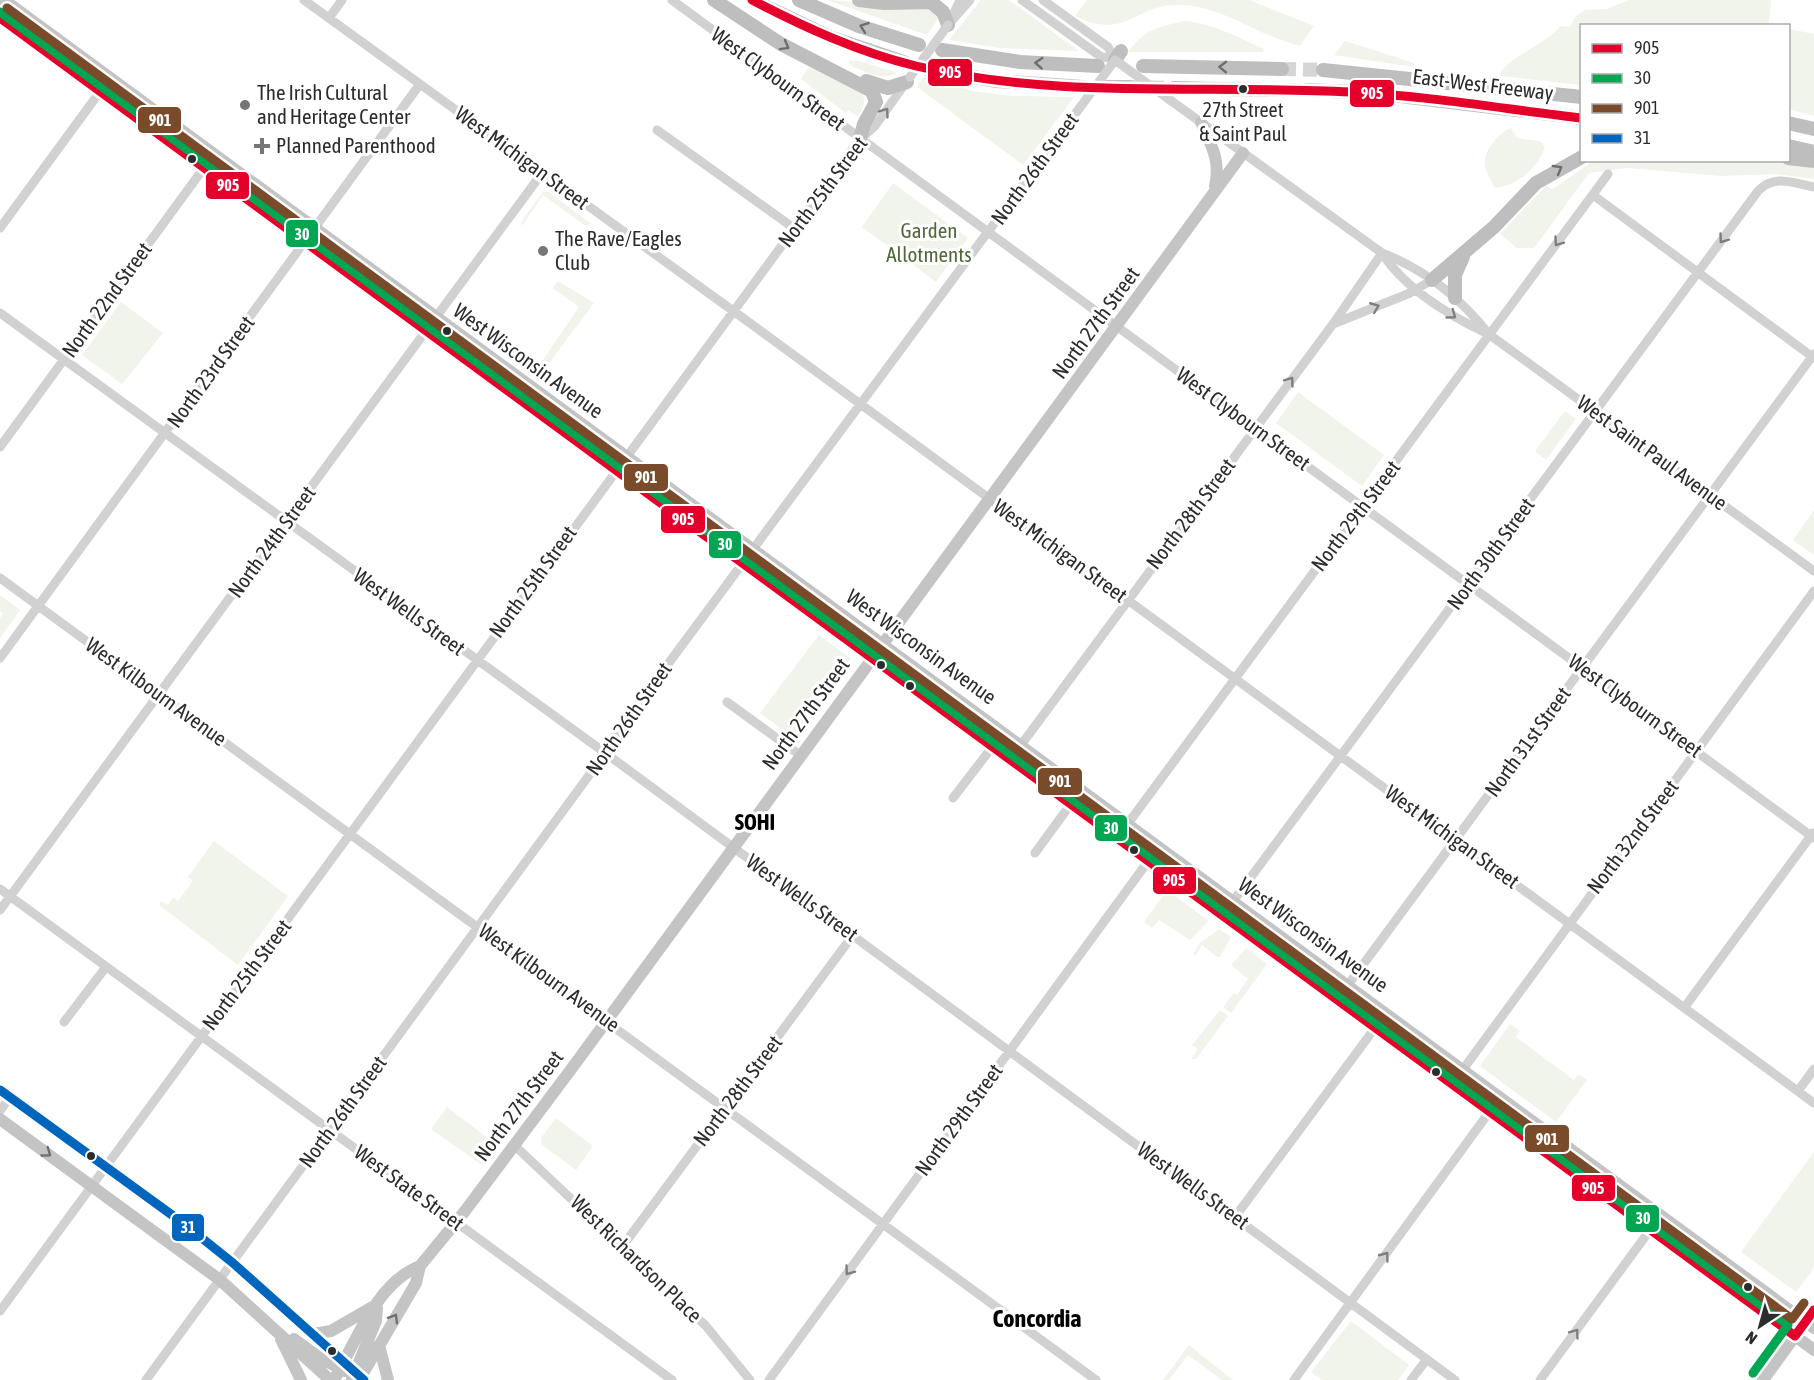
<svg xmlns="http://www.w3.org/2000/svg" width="1814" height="1380" viewBox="0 0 1814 1380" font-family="'Asap Condensed',sans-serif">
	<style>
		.green { fill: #f0f4ea }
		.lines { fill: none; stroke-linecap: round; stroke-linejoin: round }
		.highway-tunnel { stroke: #d5d5d5; stroke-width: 14; stroke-dasharray: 14 7; stroke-linecap: butt }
		.minor { stroke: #d1d1d1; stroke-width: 9 }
		.major { stroke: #c4c4c4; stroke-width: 12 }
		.highway { stroke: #bebebe; stroke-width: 14 }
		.minor-bridge { stroke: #d1d1d1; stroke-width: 9 }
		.bus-1-casing { stroke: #fff; stroke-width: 14 }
		.bus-2-casing { stroke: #fff; stroke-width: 14 }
		.bus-3-casing { stroke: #fff; stroke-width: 14 }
		.bus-4-casing { stroke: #fff; stroke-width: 14 }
		.bus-1 { stroke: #e4002b; stroke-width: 9 }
		.bus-2 { stroke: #00a651; stroke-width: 9 }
		.bus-3 { stroke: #7a4b2a; stroke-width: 9 }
		.bus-4 { stroke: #0065bd; stroke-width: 9 }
		.oneway { stroke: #6e6e6e }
		.oneway2 { stroke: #7e7e7e }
		.oneway3 { stroke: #707070 }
		.bus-dot { fill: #2c2c2c; stroke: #fff; stroke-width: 2 }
		.poi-dot { fill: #767676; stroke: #fff; stroke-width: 2 }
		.labels { text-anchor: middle; stroke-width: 6; stroke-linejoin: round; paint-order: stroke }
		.bus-label { font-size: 20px; fill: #2c2c2c; stroke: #fff }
		.street-label { font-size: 21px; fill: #2c2c2c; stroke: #fff }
		.poi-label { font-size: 21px; fill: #2c2c2c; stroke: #fff; text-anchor: start }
		.park-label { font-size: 21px; fill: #516938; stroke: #fff }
		.neighbourhood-label { font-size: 22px; font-weight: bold; fill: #000; stroke: #fff }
		.quarter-label { font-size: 24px; font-weight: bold; fill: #000; stroke: #fff }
		.line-badge { stroke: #fff; stroke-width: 2 }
		.badge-label { font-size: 16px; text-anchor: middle; font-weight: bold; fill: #fff }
	</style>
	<rect width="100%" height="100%" fill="#fff"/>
	<path class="green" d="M 827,0 L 928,8 L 939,17 L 927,35 Z
		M 981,0 L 1009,0 L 1079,51 L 1000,48 L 949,40 Z
		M 1087,0 L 1249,0 L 1314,26 L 1300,46 C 1258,36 1220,4 1177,5 C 1134,5 1126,41 1075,16 Z
		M 1629,0 L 1771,0 L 1769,23 L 1772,25 L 1582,26 L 1581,85 L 1500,76 C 1503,59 1549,43 1560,26 L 1570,27 L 1575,17 L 1585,10 L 1607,9 Z
		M 0,4 L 82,64 L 91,78 L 0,11 Z
		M 1185,21 C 1212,23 1240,38 1264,49 L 1263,52 L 1128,52 C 1146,28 1159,27 1185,21 Z
		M 1789,29 L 1814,34 L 1814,116 L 1789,109 Z
		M 1345,41 L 1414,63 L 1414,67 L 1334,55 Z
		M 849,61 L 859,61 L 897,73 C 880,82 865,72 849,64 Z
		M 809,67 L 862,93 C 866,102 864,108 857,116 L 848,110 L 846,113 L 801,79 Z
		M 924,76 L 973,91 L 1010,96 L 1074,97 L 1023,165 L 917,87 Z
		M 1511,128 L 1517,138 L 1539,141 L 1545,146 C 1539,168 1517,185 1495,188 C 1492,182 1486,173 1485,166 C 1482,152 1499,132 1511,128 Z
		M 1772,160 L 1814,168 L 1814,179 L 1777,174 L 1721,176 L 1628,168 L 1589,173 L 1534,248 L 1517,248 L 1500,234 L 1546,186 L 1553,189 L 1593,161 Z
		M 893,183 L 968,238 L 936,282 L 862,227 Z
		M 543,192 L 549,192 L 590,223 L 587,227 L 543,195 L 522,226 L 521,222 Z
		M 558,281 L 594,303 L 543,371 L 549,376 L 546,381 L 512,357 L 514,354 L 536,370 L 579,307 L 553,288 Z
		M 121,302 L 163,333 L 122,384 L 82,355 Z
		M 1298,392 L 1384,455 L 1362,486 L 1276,423 Z
		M 1565,411 L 1576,419 L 1546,460 L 1535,451 Z
		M 1814,510 L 1814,555 L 1793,540 Z
		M 0,595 L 20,610 L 0,638 L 0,618 L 3,614 L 0,611 Z
		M 819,635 L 850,658 L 849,663 L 795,739 L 760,713 Z
		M 214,841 L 288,896 L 238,965 L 159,905 L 161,901 L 168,905 L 173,898 L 178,901 L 193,881 L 188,877 Z
		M 1167,890 L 1209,921 L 1190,940 L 1159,920 L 1152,928 L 1144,922 Z
		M 1219,929 L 1231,937 L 1220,957 L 1217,957 L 1202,945 L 1195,956 L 1193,954 L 1200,943 Z
		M 1246,948 L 1267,964 L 1231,1013 L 1223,1007 L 1234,993 L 1237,995 L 1248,979 L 1231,965 Z
		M 1220,1010 L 1228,1016 L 1196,1059 L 1191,1059 L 1198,1049 L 1192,1045 Z
		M 1510,1024 L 1520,1031 L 1516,1037 L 1574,1080 L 1579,1074 L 1587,1080 L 1556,1122 L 1480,1066 Z
		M 447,1107 L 497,1145 L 482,1165 L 431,1129 Z
		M 556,1118 L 593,1146 L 576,1170 L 542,1145 L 541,1138 Z
		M 1814,1152 L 1814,1268 L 1796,1292 L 1741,1252 Z
		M 1351,1321 L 1409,1365 L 1398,1380 L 1322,1380 L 1311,1372 Z
		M 1189,1345 L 1233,1380 L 1222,1380 L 1188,1355 L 1169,1380 L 1163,1380 Z"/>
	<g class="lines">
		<path class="highway-tunnel" d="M 1282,69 L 1323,70
			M 1129,87 L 1174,88
			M 1266,90 L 1308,90"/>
		<path class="minor" d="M 304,0 L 743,318 L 1814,1103
			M 672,0 L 1814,838
			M 1022,0 L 1100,56 L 1115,60
			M 1043,0 L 1108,47 L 1115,60
			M 953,15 L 960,0
			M 329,18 L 342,0
			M 948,25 L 970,0
			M 1170,100 L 1382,253 C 1424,269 1460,298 1488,333
			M 657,130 L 795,229
			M 1593,195 L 1814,358
			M 0,228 L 110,78
			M 1382,253 C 1405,289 1452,317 1490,335 L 1814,571
			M 0,313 L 604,752 L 1455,1380
			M 1333,324 L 1410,293 L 1432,280
			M 0,447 L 214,154
			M 0,578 L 1096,1380
			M 0,658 L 420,84
			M 727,702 L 800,755
			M 1021,745 L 1333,324 L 1382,253
			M 953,798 L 993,746
			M 1118,837 L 1608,174
			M 1035,853 L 1081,790
			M 0,889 L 672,1380
			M 0,910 L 542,173
			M 1223,915 L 1758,191 C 1774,174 1793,183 1814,187
			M 1348,985 L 1814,354
			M 1684,1008 L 1813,833
			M 64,1022 L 106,967
			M 1453,1083 L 1814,591
			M 1798,1091 L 1814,1069
			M 0,1111 L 10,1097
			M 514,1145 L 706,1326 L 750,1380
			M 1235,1217 L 1386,1013
			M 622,1247 L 853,935
			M 0,1311 L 860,139 L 875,126 L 907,81
			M 146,1380 L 598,763 L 611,741 L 1087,98
			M 769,1380 L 1149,860
			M 1294,1380 L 1490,1111
			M 1411,1380 L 1427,1359
			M 1540,1380 L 1661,1215"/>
		<path class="major" d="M 4,0 L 1814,1328
			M 0,18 L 1814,1350
			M 1201,122 C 1211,145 1221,160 1215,186
			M 0,1090 L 183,1223 L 233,1263 L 364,1380
			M 0,1119 L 220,1280 L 330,1380
			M 313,1334 L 331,1331 L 376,1305
			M 281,1339 L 301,1380
			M 294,1339 L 320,1358 L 345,1371
			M 379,1345 L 388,1380
			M 352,1379 L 376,1321 L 377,1308
			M 334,1380 C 356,1342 376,1283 420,1266
			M 359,1380 L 416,1283 L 420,1266 L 465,1211 L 575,1064 L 1243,153
			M 1763,1380 L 1814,1310"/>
		<path class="highway" d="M 714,0 L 781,44 L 872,91 L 876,102 L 864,124 L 860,139
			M 752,0 L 832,38 L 906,63
			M 799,0 L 859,26 L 919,45
			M 859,0 L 884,3 L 931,2 L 943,12 L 948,25
			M 942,50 L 1020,62 L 1098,66
			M 1115,60 L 1121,51
			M 1143,66 L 1282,69
			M 928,69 L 997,81 L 1083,87
			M 1323,70 L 1582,97
			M 866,81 L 888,88 L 907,82
			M 1106,87 L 1129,87
			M 1174,88 L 1266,90
			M 1308,90 L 1375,93 L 1582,118
			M 1788,123 L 1814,129
			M 1788,146 L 1814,152
			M 1788,158 L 1814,161
			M 1432,280 L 1494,227 L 1536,183 L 1582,157
			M 1455,298 L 1455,275 L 1463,257"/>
		<path class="minor-bridge" d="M 910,77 L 948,25
			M 1087,98 L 1115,60 L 1170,100"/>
		<g class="bus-1-casing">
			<path id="bus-1" d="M 752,0 C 804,27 858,52 916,66 C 1058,100 1206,84 1351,92 C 1428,96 1505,109 1582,118
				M 0,18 L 1795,1336 L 1814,1310"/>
		</g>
		<g class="bus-2-casing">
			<path id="bus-2" d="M 0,12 L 1788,1325 L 1753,1373"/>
		</g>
		<g class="bus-3-casing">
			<path id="bus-3" d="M 7,8 L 1792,1319 L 1804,1303"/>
		</g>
		<g class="bus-4-casing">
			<path id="bus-4" d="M 0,1090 L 183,1223 L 233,1263 L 364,1380"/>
		</g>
		<use href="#bus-1" class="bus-1"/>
		<use href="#bus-2" class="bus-2"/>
		<use href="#bus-3" class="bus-3"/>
		<use href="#bus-4" class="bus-4"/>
	</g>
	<defs><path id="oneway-chevron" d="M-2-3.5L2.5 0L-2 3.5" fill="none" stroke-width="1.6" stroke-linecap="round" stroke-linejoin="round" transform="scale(1.5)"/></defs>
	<g class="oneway">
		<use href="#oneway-chevron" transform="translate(864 27) rotate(-160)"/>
		<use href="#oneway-chevron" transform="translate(785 46) rotate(29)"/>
		<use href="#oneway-chevron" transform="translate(1039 63) rotate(-176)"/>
		<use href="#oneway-chevron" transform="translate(1223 67) rotate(-179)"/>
		<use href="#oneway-chevron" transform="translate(1558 169) rotate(-30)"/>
	</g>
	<g class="oneway2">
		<use href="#oneway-chevron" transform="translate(885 112) rotate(-54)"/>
		<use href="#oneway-chevron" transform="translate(1723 239) rotate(126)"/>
		<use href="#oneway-chevron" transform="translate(1558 242) rotate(126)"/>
		<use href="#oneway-chevron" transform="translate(1375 307) rotate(-22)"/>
		<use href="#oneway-chevron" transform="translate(1452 315) rotate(36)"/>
		<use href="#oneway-chevron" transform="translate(1290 381) rotate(-54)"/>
		<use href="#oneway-chevron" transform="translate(1385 1256) rotate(-53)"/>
		<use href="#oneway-chevron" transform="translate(849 1271) rotate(126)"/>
		<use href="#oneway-chevron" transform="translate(1575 1333) rotate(-54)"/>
	</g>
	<g class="oneway3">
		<use href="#oneway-chevron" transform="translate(47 1153) rotate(36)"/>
		<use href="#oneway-chevron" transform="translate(394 1318) rotate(-59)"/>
	</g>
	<g class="bus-dot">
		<circle cx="1243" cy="89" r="5"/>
		<circle cx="192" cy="159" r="5"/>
		<circle cx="447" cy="331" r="5"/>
		<circle cx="881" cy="665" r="5"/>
		<circle cx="910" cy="686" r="5"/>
		<circle cx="1134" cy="850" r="5"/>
		<circle cx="1436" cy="1072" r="5"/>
		<circle cx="91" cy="1156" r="5"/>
		<circle cx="1748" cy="1287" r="5"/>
		<circle cx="332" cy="1351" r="5"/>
	</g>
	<g class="poi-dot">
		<circle cx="245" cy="105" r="6"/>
		<path d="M259 137h6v6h6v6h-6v6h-6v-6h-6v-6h6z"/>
		<circle cx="543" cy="251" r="6"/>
	</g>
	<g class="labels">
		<g class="bus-label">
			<text x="1243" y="117">27th Street<tspan x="1243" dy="24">&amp; Saint Paul</tspan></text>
		</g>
		<g class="street-label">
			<text transform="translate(778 79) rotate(36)" y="7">West Clybourn Street</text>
			<text transform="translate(1483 85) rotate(7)" y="7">East-West Freeway</text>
			<text transform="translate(522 158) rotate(36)" y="7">West Michigan Street</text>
			<text transform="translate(1035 169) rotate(-54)" y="7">North 26th Street</text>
			<text transform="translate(823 192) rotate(-53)" y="7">North 25th Street</text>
			<text transform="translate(107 300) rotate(-54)" y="7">North 22nd Street</text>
			<text transform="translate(1096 323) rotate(-54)" y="7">North 27th Street</text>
			<text transform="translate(528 361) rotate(36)" y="7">West Wisconsin Avenue</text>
			<text transform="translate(211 372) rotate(-54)" y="7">North 23rd Street</text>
			<text transform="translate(1243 419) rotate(36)" y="7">West Clybourn Street</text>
			<text transform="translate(1652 453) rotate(36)" y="7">West Saint Paul Avenue</text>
			<text transform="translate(1191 514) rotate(-53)" y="7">North 28th Street</text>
			<text transform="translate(1356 516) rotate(-53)" y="7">North 29th Street</text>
			<text transform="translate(272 542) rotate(-54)" y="7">North 24th Street</text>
			<text transform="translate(1060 551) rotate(36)" y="7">West Michigan Street</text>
			<text transform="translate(1491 554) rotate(-54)" y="7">North 30th Street</text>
			<text transform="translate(533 582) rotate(-54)" y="7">North 25th Street</text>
			<text transform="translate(409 612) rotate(36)" y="7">West Wells Street</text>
			<text transform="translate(921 647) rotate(36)" y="7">West Wisconsin Avenue</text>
			<text transform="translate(156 692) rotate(36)" y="7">West Kilbourn Avenue</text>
			<text transform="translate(1635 706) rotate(36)" y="7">West Clybourn Street</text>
			<text transform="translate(806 714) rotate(-54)" y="7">North 27th Street</text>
			<text transform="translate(629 719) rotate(-55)" y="7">North 26th Street</text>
			<text transform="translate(1528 742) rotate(-54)" y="7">North 31st Street</text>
			<text transform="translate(1452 837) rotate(36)" y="7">West Michigan Street</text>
			<text transform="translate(1633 837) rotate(-53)" y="7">North 32nd Street</text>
			<text transform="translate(802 898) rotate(36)" y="7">West Wells Street</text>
			<text transform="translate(1313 935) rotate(36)" y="7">West Wisconsin Avenue</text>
			<text transform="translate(247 975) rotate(-53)" y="7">North 25th Street</text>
			<text transform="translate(549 978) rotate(36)" y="7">West Kilbourn Avenue</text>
			<text transform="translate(738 1091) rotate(-53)" y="7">North 28th Street</text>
			<text transform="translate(519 1106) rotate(-53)" y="7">North 27th Street</text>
			<text transform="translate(343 1112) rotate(-54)" y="7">North 26th Street</text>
			<text transform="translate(959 1120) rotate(-54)" y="7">North 29th Street</text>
			<text transform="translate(1193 1186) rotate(36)" y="7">West Wells Street</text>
			<text transform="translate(409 1188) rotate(36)" y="7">West State Street</text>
			<text transform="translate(636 1259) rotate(44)" y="7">West Richardson Place</text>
		</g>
		<g class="poi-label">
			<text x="257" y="100">The Irish Cultural<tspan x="257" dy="24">and Heritage Center</tspan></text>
			<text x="276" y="153">Planned Parenthood</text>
			<text x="555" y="246">The Rave/Eagles<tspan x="555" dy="24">Club</tspan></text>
		</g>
		<g class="park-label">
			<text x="929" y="238">Garden<tspan x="929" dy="24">Allotments</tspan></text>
		</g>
		<g class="neighbourhood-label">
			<text x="755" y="830">SOHI</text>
		</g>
		<g class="quarter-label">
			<text x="1037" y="1327">Concordia</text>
		</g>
	</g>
	<g class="line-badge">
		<rect x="927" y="58" width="46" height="29" rx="6" fill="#e4002b"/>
		<rect x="1349" y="79" width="46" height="29" rx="6" fill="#e4002b"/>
		<rect x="137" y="106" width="45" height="28" rx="6" fill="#7a4b2a"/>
		<rect x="205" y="171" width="45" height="29" rx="6" fill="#e4002b"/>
		<rect x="285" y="219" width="34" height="29" rx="6" fill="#00a651"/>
		<rect x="623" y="463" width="46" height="29" rx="6" fill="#7a4b2a"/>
		<rect x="660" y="505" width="46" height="29" rx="6" fill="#e4002b"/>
		<rect x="708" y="530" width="34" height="29" rx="6" fill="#00a651"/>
		<rect x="1037" y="767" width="46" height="29" rx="6" fill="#7a4b2a"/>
		<rect x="1094" y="814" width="34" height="28" rx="6" fill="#00a651"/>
		<rect x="1152" y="866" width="45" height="29" rx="6" fill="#e4002b"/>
		<rect x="1524" y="1124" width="46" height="29" rx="6" fill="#7a4b2a"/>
		<rect x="1571" y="1174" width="45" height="28" rx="6" fill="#e4002b"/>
		<rect x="1625" y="1204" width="35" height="29" rx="6" fill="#00a651"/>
		<rect x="171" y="1213" width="34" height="29" rx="6" fill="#0065bd"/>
	</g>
	<g class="badge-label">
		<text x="950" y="78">905</text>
		<text x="1372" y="99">905</text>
		<text x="160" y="126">901</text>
		<text x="228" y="191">905</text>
		<text x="302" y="240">30</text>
		<text x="646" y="483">901</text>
		<text x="683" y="525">905</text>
		<text x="725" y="550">30</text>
		<text x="1060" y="787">901</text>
		<text x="1111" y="834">30</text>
		<text x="1174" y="886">905</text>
		<text x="1547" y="1145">901</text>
		<text x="1593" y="1194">905</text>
		<text x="1643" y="1224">30</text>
		<text x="188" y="1233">31</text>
	</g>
	<rect x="1580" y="24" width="210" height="138" fill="#ffffff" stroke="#ababab" stroke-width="1.5"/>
	<rect x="1592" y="44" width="30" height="9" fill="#e4002b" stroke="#ababab" stroke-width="1.5"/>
	<text x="1634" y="54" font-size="18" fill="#2c2c2c">905</text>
	<rect x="1592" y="74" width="30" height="9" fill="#00a651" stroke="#ababab" stroke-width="1.5"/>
	<text x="1634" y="84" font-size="18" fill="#2c2c2c">30</text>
	<rect x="1592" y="104" width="30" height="9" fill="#7a4b2a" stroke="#ababab" stroke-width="1.5"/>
	<text x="1634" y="114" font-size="18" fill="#2c2c2c">901</text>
	<rect x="1592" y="134" width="30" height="9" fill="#0065bd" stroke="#ababab" stroke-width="1.5"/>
	<text x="1634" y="144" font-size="18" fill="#2c2c2c">31</text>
	<g transform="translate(1760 1326) rotate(216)" stroke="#ffffff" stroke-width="4.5" paint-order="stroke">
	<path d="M0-4.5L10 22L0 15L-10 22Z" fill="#2c2c2c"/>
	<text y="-9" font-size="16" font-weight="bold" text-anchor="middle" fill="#2c2c2c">N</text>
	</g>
</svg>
